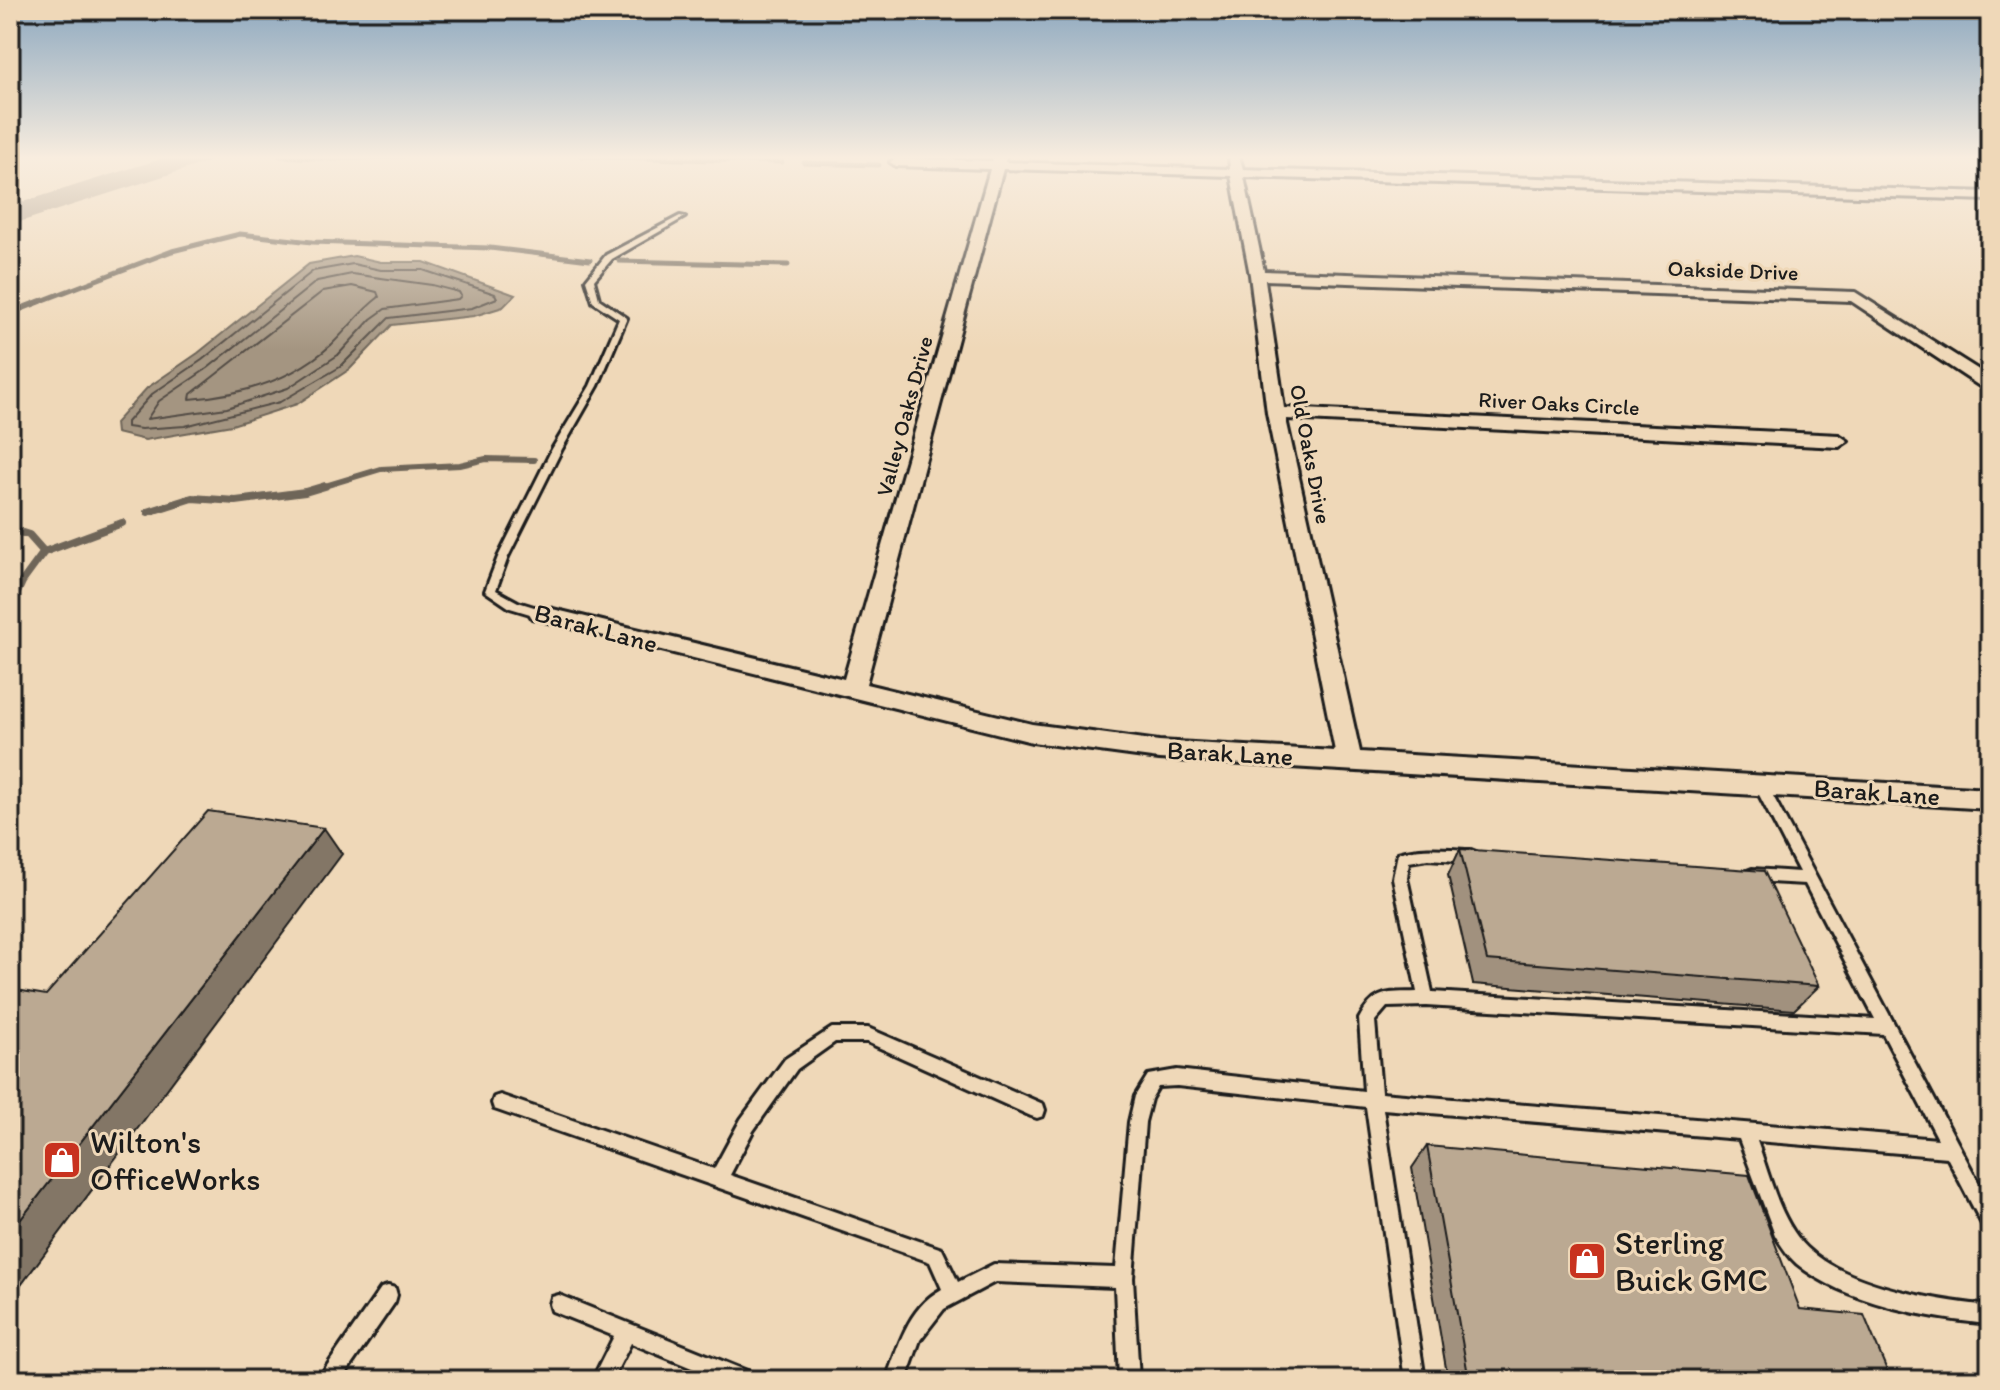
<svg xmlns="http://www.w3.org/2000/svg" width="2000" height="1390" viewBox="0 0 2000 1390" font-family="Itim,sans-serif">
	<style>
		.water { fill: #a49581; stroke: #6e6559; stroke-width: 2 }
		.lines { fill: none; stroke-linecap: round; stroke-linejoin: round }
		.shore { stroke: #524c44; stroke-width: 2 }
		.stream-far2 { stroke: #6e6559; stroke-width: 5 }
		.stream-far1 { stroke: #6e6559; stroke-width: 6 }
		.stream { stroke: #6e6559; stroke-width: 8 }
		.river { fill: #a49581; fill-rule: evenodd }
		.service-casing { stroke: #1c1c1c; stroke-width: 6 }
		.minor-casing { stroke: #1c1c1c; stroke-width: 6 }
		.service { fill: #efd8b8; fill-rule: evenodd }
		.minor { fill: #efd8b8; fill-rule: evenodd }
		.wall { fill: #a1917e; stroke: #1c1c1c; stroke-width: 2 }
		.shaded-wall { fill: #837666; stroke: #1c1c1c; stroke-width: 2 }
		.building { fill: #bba992; stroke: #1c1c1c; stroke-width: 2 }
		.labels { text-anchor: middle; stroke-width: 6; stroke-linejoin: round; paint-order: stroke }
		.far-street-label { font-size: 22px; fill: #1c1c1c; stroke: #efd8b8 }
		.street-label { font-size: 26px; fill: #1c1c1c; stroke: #efd8b8 }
		.near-poi-label { font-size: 32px; fill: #1c1c1c; stroke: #efd8b8; text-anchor: start }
	</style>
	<rect width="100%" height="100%" fill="#efd8b8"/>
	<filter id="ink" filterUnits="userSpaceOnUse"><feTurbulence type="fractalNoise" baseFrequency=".0125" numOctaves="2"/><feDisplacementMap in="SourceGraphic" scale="16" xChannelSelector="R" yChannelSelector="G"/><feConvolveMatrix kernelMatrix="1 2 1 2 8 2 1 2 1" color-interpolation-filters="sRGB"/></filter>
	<g filter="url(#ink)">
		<path class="water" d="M 354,256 L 381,262 L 424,262 L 515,295 L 503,307 L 474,316 L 392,325 L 350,369 L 297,404 L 232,425 L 145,440 L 116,433 L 115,423 L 147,388 L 198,353 L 309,264 Z"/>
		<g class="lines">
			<path class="shore" d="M 353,264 L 381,270 L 423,270 L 495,294 L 497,298 L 472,308 L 389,318 L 340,367 L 280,402 L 185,426 L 141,429 L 127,427 L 127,422 L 152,394 L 202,360 L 313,271 Z
				M 352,274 L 432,285 L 459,292 L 461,296 L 458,299 L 385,309 L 371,319 L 338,355 L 288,388 L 227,408 L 147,419 L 159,401 L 208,368 L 317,281 Z
				M 352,286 L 377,292 L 379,297 C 360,311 348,329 331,345 C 293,380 240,395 190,399 L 191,394 L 323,291 Z"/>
			<path class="stream-far2" d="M 280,156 L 333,159 L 403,156
				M 582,156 L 782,162
				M 804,163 L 879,165
				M 619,261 L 788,265
				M 36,303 L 172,251 L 240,234 L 312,242 L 490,248 L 590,260"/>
			<path class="stream-far1" d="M 10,313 L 41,301
				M 318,488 L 381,469 L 460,465 L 486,459 L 534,460"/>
			<path class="stream" d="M 148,512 L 192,498 L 236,501 L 305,492 L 325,486
				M 10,529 L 29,535 L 44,552
				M 10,608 L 22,582 L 44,552 L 122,523"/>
			<path class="river" d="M 170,156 L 212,156 L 208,162 L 10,225 L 10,206 Z"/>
			<g class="service-casing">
				<path id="service" d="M 680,216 L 685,217 L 612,259 L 594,280 L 599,299 L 627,318 L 598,386 L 562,449 L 508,557 L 496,590 L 518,602 L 544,610 L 546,613 L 540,617 L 510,608 L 485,591 L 498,557 L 552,449 L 590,386 L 619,319 L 593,302 L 586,280 L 606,255 Z
					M 1760,780 L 1765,781 L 1990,1204 L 1990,1231 L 1984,1228 L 1947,1157 L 1757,1141 C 1768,1171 1776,1205 1794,1232 C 1827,1284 1933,1300 1990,1306 L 1990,1324 C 1931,1319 1844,1303 1797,1264 C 1788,1256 1781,1245 1775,1235 L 1739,1139 L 1383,1109 L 1425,1380 L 1405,1380 L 1366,1107 L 1177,1086 L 1158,1087 L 1151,1099 L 1145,1122 L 1133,1278 L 1139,1380 L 1119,1380 L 1115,1287 L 995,1282 L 944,1309 L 920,1340 L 906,1380 L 886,1380 C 898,1347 908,1307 942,1289 L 930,1262 L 500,1111 L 494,1109 L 492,1103 L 494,1097 L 500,1095 L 714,1169 L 741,1119 L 785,1059 L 832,1028 L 868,1028 L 1043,1104 L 1045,1110 L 1043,1116 L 1037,1118 L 1031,1116 L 867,1042 L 835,1042 L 797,1069 L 753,1131 L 730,1175 L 942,1249 L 958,1282 L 994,1264 L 1116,1268 L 1129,1122 L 1135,1096 L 1148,1075 L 1177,1070 L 1364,1091 L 1359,1019 C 1375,989 1387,993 1417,992 L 1393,878 L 1398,853 C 1422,846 1446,849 1471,850 L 1476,852 L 1478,856 L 1476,860 L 1471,862 L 1428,859 L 1409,862 L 1407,878 L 1432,992 L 1875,1019 L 1805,884 L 1752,881 L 1747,879 L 1745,875 L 1747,871 L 1752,869 L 1799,872 L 1754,785 L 1755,781 ZM 1426,1006 L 1883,1034 L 1938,1139 L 1381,1093 L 1375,1021 L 1387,1007 Z
					M 388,1286 L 395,1288 L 397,1295 L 395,1302 L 341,1380 L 319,1380 L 322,1373 L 381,1288 Z
					M 559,1295 L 752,1373 L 755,1380 L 721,1380 L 631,1343 L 612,1380 L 592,1380 L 614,1336 L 552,1311 L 550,1304 L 552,1297 Z"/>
			</g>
			<g class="minor-casing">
				<path id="minor" d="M 994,156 L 1006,156 L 1005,162 L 1230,169 L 1229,156 L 1239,156 L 1243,169 L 1990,192 L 1990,200 L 1244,177 L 1264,271 L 1855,292 L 1990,377 L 1990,390 L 1984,389 L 1851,301 L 1265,280 L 1284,408 L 1839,435 L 1848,441 L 1839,447 L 1286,419 L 1360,752 L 1990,789 L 1990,809 L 1159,759 L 1032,742 L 532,618 L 529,613 L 532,608 L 540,606 L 844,679 L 990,169 L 896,166 L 890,162 L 896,158 L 992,161 ZM 1003,169 L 1231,176 L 1250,275 L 1267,413 L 1335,751 L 1159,741 L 1032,724 L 866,684 Z"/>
			</g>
			<use href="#service" class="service"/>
			<use href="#minor" class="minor"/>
		</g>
		<path class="wall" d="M 1460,849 L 1819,986 L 1794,1010 L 1473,984 L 1448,875 Z
			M 1427,1146 L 1800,1309 L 1891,1380 L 1448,1380 L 1412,1168 Z"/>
		<path class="shaded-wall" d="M 324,828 L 342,854 L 10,1300 L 10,1233 Z"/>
		<path class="building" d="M 208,811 L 324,828 L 10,1233 L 10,989 L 46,995 Z
			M 1460,849 L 1764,871 L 1819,986 L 1487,960 Z
			M 1427,1146 L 1749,1175 L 1800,1309 L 1864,1315 L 1891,1380 L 1469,1380 Z"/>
	</g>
	<linearGradient id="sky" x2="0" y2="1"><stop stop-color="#8da8bf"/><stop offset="0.45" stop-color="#f8eddf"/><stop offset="1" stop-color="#f8eddf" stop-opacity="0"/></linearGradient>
	<rect width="2000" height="350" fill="url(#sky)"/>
	<defs>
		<g id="shop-square" transform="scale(2)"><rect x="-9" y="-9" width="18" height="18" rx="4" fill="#c8321e" stroke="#efd8b8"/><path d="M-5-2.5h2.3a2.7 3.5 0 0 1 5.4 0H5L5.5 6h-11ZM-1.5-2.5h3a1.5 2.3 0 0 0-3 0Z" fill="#fff"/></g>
	</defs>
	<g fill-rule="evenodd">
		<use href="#shop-square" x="62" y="1160"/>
		<use href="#shop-square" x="1587" y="1261"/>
	</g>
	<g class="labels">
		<g class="far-street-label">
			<text transform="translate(1733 270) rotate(2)" y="8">Oakside Drive</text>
			<text transform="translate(1559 403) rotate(3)" y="8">River Oaks Circle</text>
			<text transform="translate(904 416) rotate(-75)" y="8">Valley Oaks Drive</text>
			<text transform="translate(1311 454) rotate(79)" y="8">Old Oaks Drive</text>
		</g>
		<g class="street-label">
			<text transform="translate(596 628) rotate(15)" y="9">Barak Lane</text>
			<text transform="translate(1230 753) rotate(3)" y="9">Barak Lane</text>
			<text transform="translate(1877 792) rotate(4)" y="9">Barak Lane</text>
		</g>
		<g class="near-poi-label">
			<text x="90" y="1153">Wilton's<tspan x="90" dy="37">OfficeWorks</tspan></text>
			<text x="1615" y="1254">Sterling<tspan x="1615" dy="37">Buick GMC</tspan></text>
		</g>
	</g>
	<rect width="2000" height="1390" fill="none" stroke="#efd8b8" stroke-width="40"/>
	<rect x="20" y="20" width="1960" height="1350" fill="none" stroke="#1c1c1c" stroke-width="3" filter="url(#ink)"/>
</svg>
